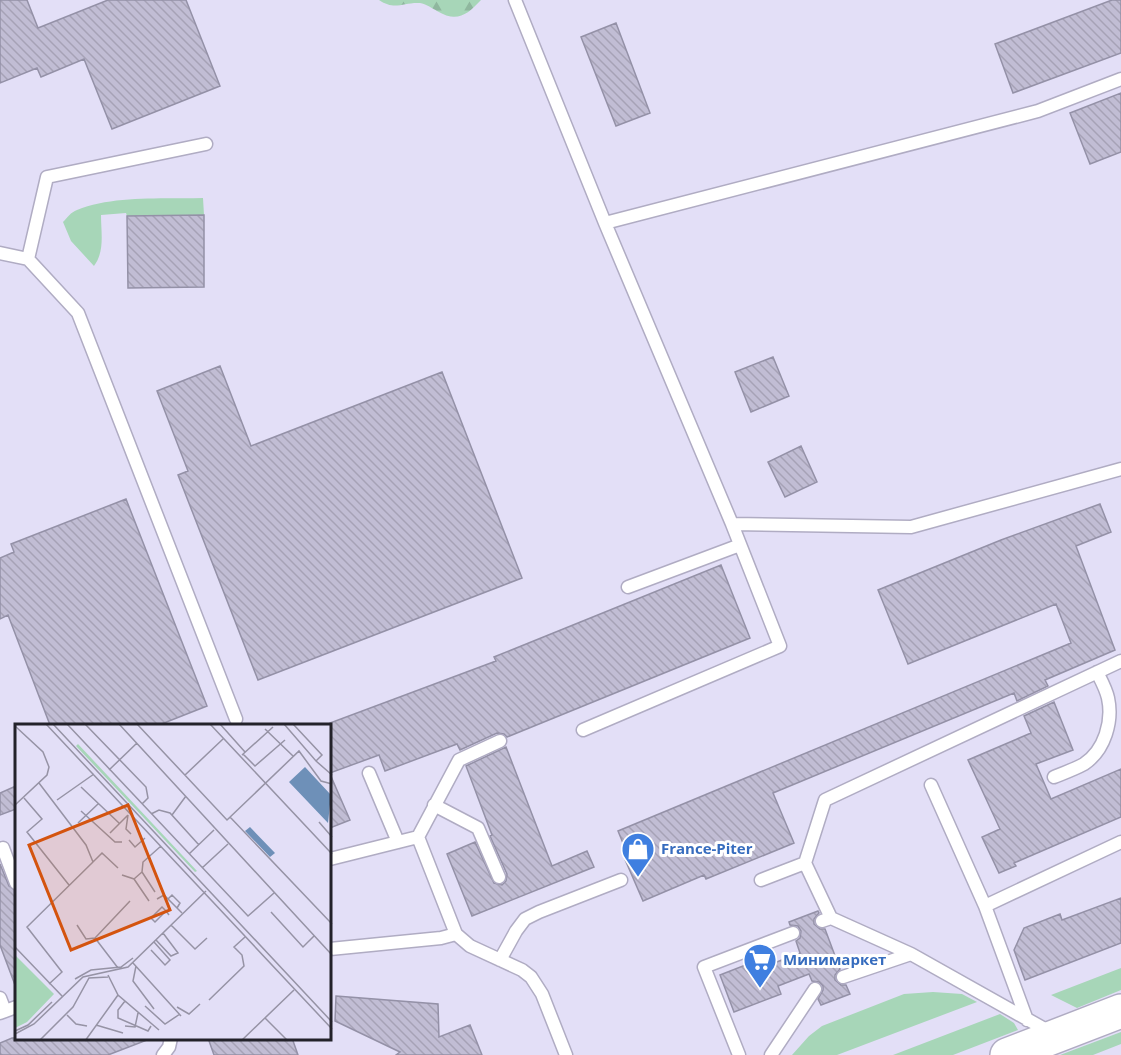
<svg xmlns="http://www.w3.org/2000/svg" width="1121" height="1055" viewBox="0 0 1121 1055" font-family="'Open Sans',sans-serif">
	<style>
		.grass { fill: #a7d6b8 }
		.forest { fill: url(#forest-firs) }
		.building { fill: url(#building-back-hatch); stroke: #9491a7; stroke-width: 1.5 }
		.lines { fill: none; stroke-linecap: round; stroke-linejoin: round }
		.lane-casing { stroke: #b0acc3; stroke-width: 15 }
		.primary-casing { stroke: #b0acc3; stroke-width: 36 }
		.lane { stroke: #fff; stroke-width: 12 }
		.primary { stroke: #fff; stroke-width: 33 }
		.labels { text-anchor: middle; stroke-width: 6; stroke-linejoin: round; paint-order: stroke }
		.shop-label { font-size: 15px; font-weight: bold; fill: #366cbe; stroke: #fff; text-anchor: start }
		.inset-road { fill: none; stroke: #9693a5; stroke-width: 1.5 }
		.view { fill: #d4540f; fill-opacity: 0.15; stroke: #d4540f; stroke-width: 3 }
		.inset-edge { fill: none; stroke: #23222a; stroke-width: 3 }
	</style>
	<defs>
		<pattern id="forest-firs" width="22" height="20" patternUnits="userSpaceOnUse" patternTransform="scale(1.5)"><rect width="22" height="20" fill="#a7d6b8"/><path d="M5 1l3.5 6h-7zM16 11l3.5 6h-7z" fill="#8fb79e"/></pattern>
		<pattern id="building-back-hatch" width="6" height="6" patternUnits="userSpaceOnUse" patternTransform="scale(1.5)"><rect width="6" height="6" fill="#c1bdd4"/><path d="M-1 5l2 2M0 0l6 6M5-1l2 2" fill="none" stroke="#a6a2b6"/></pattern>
	</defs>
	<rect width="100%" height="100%" fill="#e3dff7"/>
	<path class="grass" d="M 203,198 L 204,215 L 127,216 L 126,213 L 101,215 C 101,233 105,251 94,266 L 71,241 L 63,222 C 67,218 71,212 77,210 C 113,195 165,199 203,198 Z
		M 1121,968 L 1121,990 L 1077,1008 L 1051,995 Z
		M 933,992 L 962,994 L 977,1002 L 837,1055 L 792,1055 L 809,1036 L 822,1026 L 904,994 Z
		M 1000,1014 L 1014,1023 L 1018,1030 L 953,1055 L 893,1055 Z
		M 1121,1032 L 1121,1044 L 1093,1055 L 1060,1055 Z"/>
	<path class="forest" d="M 379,0 L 481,0 C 467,15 457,23 437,11 C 432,8 426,4 420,3 C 403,2 395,11 379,0 Z"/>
	<path class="building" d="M 0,0 L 27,0 L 38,28 L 108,0 L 186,0 L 220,86 L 112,129 L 84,59 L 41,77 L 37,68 L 0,83 Z
		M 1112,0 L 1121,0 L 1121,53 L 1013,93 L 995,44 Z
		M 616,23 L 650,113 L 616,126 L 581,37 Z
		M 1121,93 L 1121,152 L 1090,164 L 1070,113 Z
		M 204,215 L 204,287 L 128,288 L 127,216 Z
		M 773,357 L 789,396 L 751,412 L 735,372 Z
		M 220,366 L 251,446 L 442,372 L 522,578 L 258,680 L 178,475 L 188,471 L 157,391 Z
		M 801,446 L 817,482 L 785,497 L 768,462 Z
		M 126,499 L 207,706 L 159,725 L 50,725 L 8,615 L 0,619 L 0,558 L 14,552 L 11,544 Z
		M 1100,504 L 1111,532 L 1076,546 L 1115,650 L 1045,680 L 1048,686 L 1017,701 L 1014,693 L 773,793 L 794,843 L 706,879 L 704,875 L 643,901 L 624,857 L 627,853 L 618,831 L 1071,643 L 1056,604 L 908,664 L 878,590 L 1001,540 Z
		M 721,565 L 750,638 L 507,737 L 504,734 L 497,733 L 460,750 L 457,744 L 385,771 L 379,755 L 330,773 L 330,723 L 496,661 L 494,657 Z
		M 1054,702 L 1073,750 L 1036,764 L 1051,799 L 1121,769 L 1121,817 L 1014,863 L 1016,866 L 999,873 L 982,837 L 1000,829 L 968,760 L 1031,733 L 1024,716 Z
		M 506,747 L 552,866 L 587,851 L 594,867 L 472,916 L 447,854 L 475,842 L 494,883 L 502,885 L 506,881 L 507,874 L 490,836 L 492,835 L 466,766 Z
		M 330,774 L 350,820 L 330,828 Z
		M 16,786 L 16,809 L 0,815 L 0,793 Z
		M 0,864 L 9,886 L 16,891 L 15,985 L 0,945 Z
		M 1121,898 L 1121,943 L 1025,980 L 1014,950 L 1024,928 L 1060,914 L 1062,920 Z
		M 818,911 L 819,913 L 814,919 L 814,924 L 820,929 L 825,929 L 840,969 L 835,975 L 835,980 L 841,985 L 846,985 L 850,994 L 821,1005 L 818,999 L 823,990 L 823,986 L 819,982 L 812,981 L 809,974 L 778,986 L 781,994 L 734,1012 L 720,975 L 766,957 L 769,965 L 800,953 L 796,941 L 800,938 L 801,931 L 798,926 L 790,925 L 789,922 Z
		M 336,996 L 438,1004 L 439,1037 L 470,1025 L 482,1055 L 396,1055 L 400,1052 L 335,1021 Z
		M 12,1038 L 147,1038 L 147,1040 L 108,1055 L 0,1055 L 0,1043 Z
		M 208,1038 L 292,1038 L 298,1055 L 214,1055 Z"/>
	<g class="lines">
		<g class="lane-casing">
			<path id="lane" d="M 515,0 L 605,223 L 732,524
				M 605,223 L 1038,111 L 1121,79
				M 0,253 L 28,259 L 78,313 L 236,719
				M 28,259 L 47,177 L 206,144
				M 628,587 L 740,545
				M 583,730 L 780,646 L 732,524 L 911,527 L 1121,469
				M 500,741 L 459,760 L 418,837 L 456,934 L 470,946 L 522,970 L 531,977 L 542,994 L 566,1055
				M 369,773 L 398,842
				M 1054,777 C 1064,773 1075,769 1084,764 C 1105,750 1113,721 1108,698 C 1106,689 1101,680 1097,672
				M 931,785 L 985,906 L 1027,1020
				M 434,805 L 478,828 L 499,877
				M 0,849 L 3,848 L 16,883
				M 330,859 L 418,837
				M 805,863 L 825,800 L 1121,661
				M 761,880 L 805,863 L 831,918
				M 985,906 L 1121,842
				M 822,921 L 831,918 L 911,954
				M 330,949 L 441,938 L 456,934
				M 500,960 L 516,931 L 525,919 L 539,912 L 621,880
				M 843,977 L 911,954 L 1050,1032
				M 0,998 L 5,1011
				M 0,1013 L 16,1007
				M 163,1055 L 169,1047 L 171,1038
				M 739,1055 L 704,967 L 793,933
				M 771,1055 L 815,989"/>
		</g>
		<g class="primary-casing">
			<path id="primary" d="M 1007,1055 L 1121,1011"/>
		</g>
		<use href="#lane" class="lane"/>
		<use href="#primary" class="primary"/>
	</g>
	<defs>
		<g id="shop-pin" transform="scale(1.725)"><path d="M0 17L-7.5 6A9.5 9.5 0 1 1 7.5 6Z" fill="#3f7fe0" stroke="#fff"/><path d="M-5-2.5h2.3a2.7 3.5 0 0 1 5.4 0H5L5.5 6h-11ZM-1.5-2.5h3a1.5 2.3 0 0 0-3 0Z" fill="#fff"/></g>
		<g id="supermarket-pin" transform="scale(1.725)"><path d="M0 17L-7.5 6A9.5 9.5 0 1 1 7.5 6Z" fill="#3f7fe0" stroke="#fff"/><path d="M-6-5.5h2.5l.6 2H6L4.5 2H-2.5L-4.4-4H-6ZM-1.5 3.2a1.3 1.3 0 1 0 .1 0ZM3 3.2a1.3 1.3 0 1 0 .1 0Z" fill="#fff"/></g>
	</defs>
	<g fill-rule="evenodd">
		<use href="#shop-pin" x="638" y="849"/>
		<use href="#supermarket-pin" x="760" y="960"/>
	</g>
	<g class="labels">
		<g class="shop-label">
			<text x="661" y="854">France-Piter</text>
			<text x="783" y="965">Минимаркет</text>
		</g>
	</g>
	<g transform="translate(15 724)">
		<rect width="316" height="316" fill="#e3dff7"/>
		<path d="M 63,20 L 182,147 L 180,148 L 61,22 ZM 0,231 L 39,270 L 12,298 L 0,304 Z" fill="#a7d6b8"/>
		<path d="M 290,43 L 316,71 L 313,99 L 274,58 ZM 235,103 L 260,129 L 255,133 L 230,107 Z" fill="#6e90b8"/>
		<path class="inset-road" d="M 31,0 L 317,305M 38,0 L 317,298M 52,0 L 233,192 L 259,169M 70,0 L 131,63 L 133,74 L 127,80M 104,0 L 317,231M 122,0 L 212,96 L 284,27 L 306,57 L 317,60M 195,0 L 317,130M 205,0 L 230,28M 269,0 L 301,37 L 307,31 L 278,0M 0,2 L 28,28 L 34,43 L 32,51 L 0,81M 250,5 L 278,32M 228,30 L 240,42 L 270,16M 227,31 L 258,3M 301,37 L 317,51M 94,46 L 122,19M 170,51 L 208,15M 24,59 L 71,121 L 78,138 L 87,129 L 103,144M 66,63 L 104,99M 9,74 L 27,95 L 12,108 L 54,161M 42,76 L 79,50M 66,87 L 100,118 L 107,118M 136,90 L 144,86 L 155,89 L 184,121M 113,91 L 111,105 L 116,110M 157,91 L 171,72M 215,93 L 317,200M 304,98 L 317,113M 63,99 L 83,80M 95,109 L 113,91M 114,116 L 120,123 L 130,114M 174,130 L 199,106M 187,144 L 213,120M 127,148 L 140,168M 107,151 L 119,155 L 134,177M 119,155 L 127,148 L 128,138 L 146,122M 142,175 L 149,171 L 167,189M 153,175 L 157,171 L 165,179 L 162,184M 151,187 L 140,198 L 136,194 L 147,183 L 151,187 L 154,191M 256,188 L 288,223 L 299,212M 62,201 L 71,215 L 80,214M 156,201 L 180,225 L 192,214M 141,216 L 156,232 L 163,229 L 148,209M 0,223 L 47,272M 136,226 L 150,241 L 155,236 L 139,218M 118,239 L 166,292M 121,242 L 118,257 L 139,285M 103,244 L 80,214 L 115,177M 93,251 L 103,271 L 144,306M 60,255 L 76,246 L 106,243 L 118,234M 34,260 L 47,248 L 12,203 L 78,138M 194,276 L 229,242 L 227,231 L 219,223 L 230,213M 110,277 L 103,286 L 103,294 L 133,307 L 136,302M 130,282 L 150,300 L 165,290M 162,283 L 174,290 L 185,280M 52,291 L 61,300 L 72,302M 250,294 L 273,317M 81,301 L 108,309M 110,302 L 120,303 L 123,289M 0,307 L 13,301 L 37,278M 0,310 L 19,300 L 68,253 L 113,243 L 191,167M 24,317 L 58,283 L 74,254 L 93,253M 70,317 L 103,271M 226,317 L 279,266"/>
		<path class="view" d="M 113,81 L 155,186 L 56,226 L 14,121 Z"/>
		<rect width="316" height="316" class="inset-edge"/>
	</g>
</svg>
